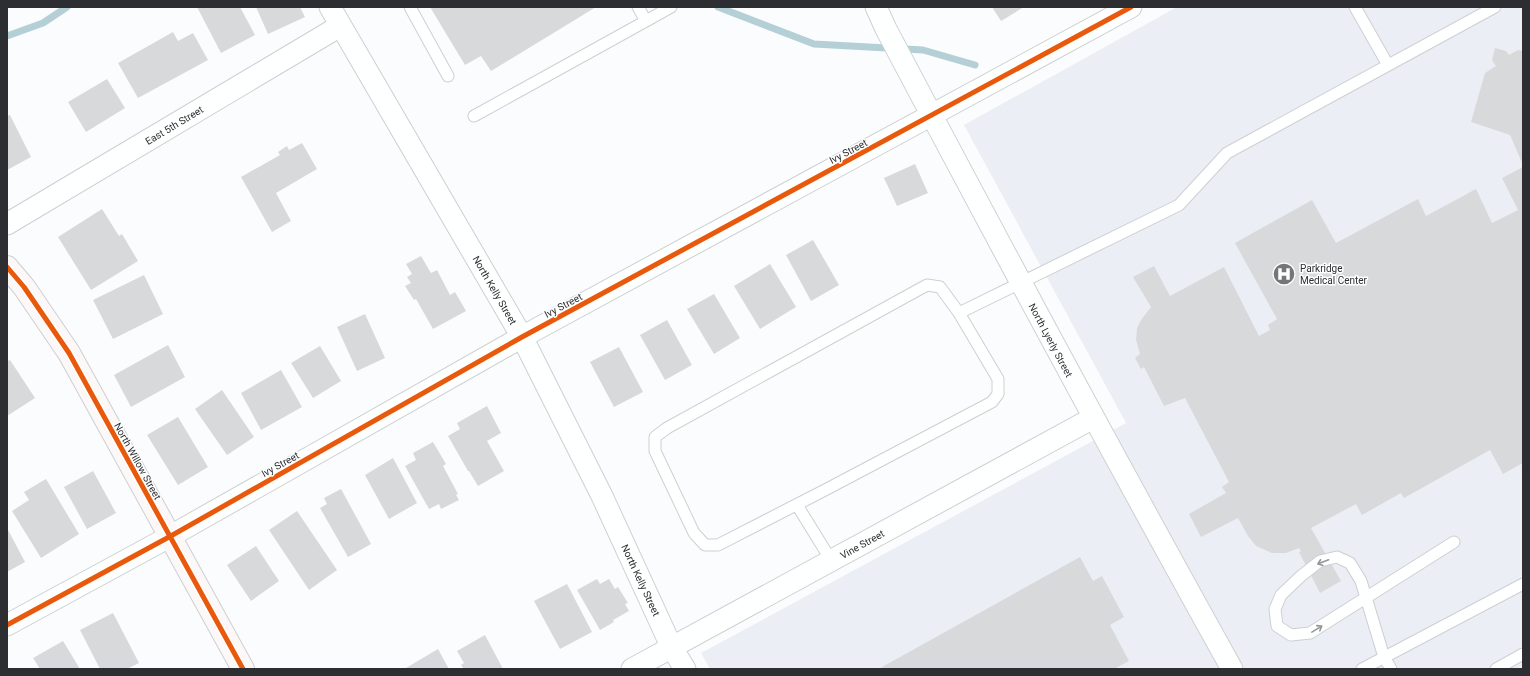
<svg xmlns="http://www.w3.org/2000/svg" width="1530" height="676" viewBox="0 0 1530 676" font-family="Roboto,sans-serif">
	<style>
		.built { fill: #eceef6 }
		.lines { fill: none; stroke-linecap: round; stroke-linejoin: round }
		.stream { stroke: #b4cfd6; stroke-width: 7 }
		.building { fill: #d8d9db }
		.service-casing { stroke: #cecfd2; stroke-width: 13 }
		.minor-casing { stroke: #cecfd2; stroke-width: 23 }
		.secondary-casing { stroke: #cecfd2; stroke-width: 24 }
		.service { stroke: #feffff; stroke-width: 11 }
		.minor { stroke: #feffff; stroke-width: 21 }
		.secondary { stroke: #fbf8f7; stroke-width: 22 }
		.cycleway-casing { stroke: #fff; stroke-width: 8 }
		.cycleway { stroke: #e8590c; stroke-width: 5 }
		.oneway { stroke: #969698 }
		.labels { text-anchor: middle; stroke-width: 3; stroke-linejoin: round; paint-order: stroke }
		.street-label { font-size: 10px; fill: #2d2e31; stroke: #fff }
		.poi-label { font-size: 10px; fill: #2d2e31; stroke: #fff; text-anchor: start }
	</style>
	<rect width="100%" height="100%" fill="#fbfcfd"/>
	<path class="built" d="M 1177,7 L 1523,7 L 1523,669 L 710,669 L 701,653 L 1126,423 L 964,125 Z"/>
	<g class="lines">
		<path class="stream" d="M 718,7 L 814,44 L 923,50 L 975,65
			M 7,36 L 43,23 L 67,7"/>
	</g>
	<path class="building" d="M 197,7 L 240,7 L 255,35 L 221,53 Z
		M 256,7 L 300,7 L 305,17 L 268,34 Z
		M 430,7 L 596,7 L 491,71 L 481,56 L 465,65 Z
		M 992,7 L 1024,7 L 1001,21 Z
		M 173,32 L 178,41 L 193,33 L 208,60 L 138,98 L 118,63 Z
		M 1495,48 L 1506,51 L 1509,55 L 1518,50 L 1523,51 L 1523,165 L 1510,135 L 1471,122 L 1485,73 L 1496,66 L 1492,60 Z
		M 107,79 L 125,108 L 86,132 L 68,102 Z
		M 10,115 L 31,157 L 7,170 L 7,116 Z
		M 302,143 L 317,169 L 276,193 L 291,221 L 272,232 L 241,177 L 280,155 L 278,152 L 287,146 L 289,150 Z
		M 915,164 L 928,193 L 897,206 L 884,178 Z
		M 1523,167 L 1523,463 L 1503,474 L 1490,450 L 1404,498 L 1401,493 L 1362,515 L 1356,504 L 1311,528 L 1341,581 L 1320,593 L 1299,552 L 1301,552 L 1299,548 L 1286,553 L 1272,553 L 1256,546 L 1248,536 L 1238,518 L 1201,537 L 1189,514 L 1226,493 L 1222,487 L 1229,482 L 1185,398 L 1164,406 L 1144,367 L 1141,369 L 1135,358 L 1140,354 L 1136,340 L 1137,328 L 1141,320 L 1151,307 L 1133,277 L 1154,266 L 1170,296 L 1224,267 L 1259,336 L 1270,330 L 1268,325 L 1277,319 L 1235,243 L 1312,200 L 1336,243 L 1418,199 L 1426,216 L 1476,189 L 1492,223 L 1518,210 L 1502,178 Z
		M 102,209 L 119,236 L 122,234 L 138,261 L 91,290 L 58,237 Z
		M 813,240 L 839,285 L 811,301 L 786,255 Z
		M 421,256 L 431,273 L 437,270 L 450,295 L 455,292 L 466,311 L 433,329 L 416,299 L 414,300 L 405,286 L 411,283 L 407,277 L 412,274 L 406,264 Z
		M 770,264 L 796,307 L 760,329 L 734,286 Z
		M 144,275 L 163,314 L 113,339 L 93,300 Z
		M 714,294 L 740,338 L 714,354 L 687,309 Z
		M 365,314 L 385,358 L 357,371 L 337,327 Z
		M 667,320 L 692,365 L 665,380 L 640,335 Z
		M 168,345 L 185,377 L 131,407 L 114,375 Z
		M 320,346 L 341,381 L 313,398 L 291,363 Z
		M 619,347 L 643,392 L 614,407 L 590,362 Z
		M 10,360 L 35,398 L 7,416 L 7,361 Z
		M 281,370 L 302,407 L 261,430 L 241,393 Z
		M 222,390 L 254,437 L 227,455 L 195,409 Z
		M 487,406 L 501,433 L 487,441 L 504,471 L 478,486 L 469,471 L 468,471 L 448,436 L 460,429 L 457,423 Z
		M 178,417 L 208,467 L 178,485 L 147,435 Z
		M 433,442 L 446,464 L 443,466 L 458,494 L 456,495 L 459,500 L 441,509 L 439,504 L 429,509 L 405,466 L 416,460 L 413,453 Z
		M 393,458 L 417,503 L 389,519 L 365,475 Z
		M 93,471 L 116,513 L 87,529 L 64,487 Z
		M 46,479 L 79,534 L 41,558 L 12,511 L 29,500 L 24,492 Z
		M 341,489 L 371,544 L 348,557 L 320,508 L 327,504 L 324,498 Z
		M 297,511 L 337,570 L 309,590 L 269,530 Z
		M 7,528 L 25,562 L 7,572 Z
		M 256,546 L 279,581 L 251,601 L 227,565 Z
		M 1080,557 L 1093,581 L 1102,576 L 1124,617 L 1110,625 L 1129,661 L 1114,669 L 883,669 L 882,667 Z
		M 597,579 L 600,584 L 609,579 L 615,589 L 618,587 L 628,603 L 625,604 L 629,611 L 613,620 L 614,622 L 600,630 L 577,590 Z
		M 567,584 L 592,632 L 560,649 L 534,601 Z
		M 113,613 L 139,663 L 127,669 L 100,669 L 80,630 Z
		M 485,635 L 503,669 L 464,669 L 461,665 L 464,663 L 457,651 Z
		M 63,641 L 80,669 L 40,669 L 33,658 Z
		M 438,649 L 449,669 L 406,669 L 406,668 Z"/>
	<g class="lines">
		<g class="service-casing">
			<path id="service" d="M 410,7 L 448,76
				M 638,7 L 646,21 L 671,7
				M 1355,7 L 1388,65
				M 474,116 L 646,21
				M 959,313 L 998,379 L 998,394 L 992,402 L 825,490 L 718,545 L 705,545 L 694,533 L 655,451 L 655,437 L 667,428 L 927,285 L 940,287 L 959,313 L 1179,205 L 1227,153 L 1495,7
				M 797,505 L 831,560
				M 1362,669 L 1523,584
				M 1391,669 L 1384,657 L 1361,581 L 1350,563 L 1337,557 L 1320,561 L 1301,576 L 1281,595 L 1275,609 L 1277,626 L 1291,635 L 1310,633 L 1454,542
				M 1496,669 L 1523,654"/>
		</g>
		<g class="minor-casing">
			<path id="minor" d="M 330,7 L 522,337 L 602,496 L 672,648 L 685,669
				M 876,7 L 886,29 C 999,243 1114,457 1232,669
				M 7,224 L 340,26
				M 7,625 L 169,537 L 522,337 L 1131,7
				M 632,669 L 1093,418"/>
		</g>
		<g class="secondary-casing">
			<path id="secondary" d="M 7,267 L 24,287 L 69,353 L 243,669"/>
		</g>
		<use href="#service" class="service"/>
		<use href="#minor" class="minor"/>
		<use href="#secondary" class="secondary"/>
		<g class="cycleway-casing">
			<path id="cycleway" d="M 7,267 L 24,287 L 69,353 L 243,669
				M 7,625 L 169,537 L 522,337 L 1131,7"/>
		</g>
		<use href="#cycleway" class="cycleway"/>
	</g>
	<defs><path id="oneway-shaft" d="M-6 0H5M1.5-3L5.5 0L1.5 3" fill="none" stroke-width="1.6" stroke-linecap="round" stroke-linejoin="round"/></defs>
	<g class="oneway">
		<use href="#oneway-shaft" transform="translate(1323 562) rotate(159)"/>
		<use href="#oneway-shaft" transform="translate(1317 629) rotate(-31)"/>
	</g>
	<defs>
		<g id="hospital-disc" transform="scale(1.15)"><circle r="9.5" fill="#757678" stroke="#fff"/><path d="M-5-5h3v3.5h4V-5h3V5h-3V1.5h-4V5h-3Z" fill="#fff"/></g>
	</defs>
	<g fill-rule="evenodd">
		<use href="#hospital-disc" x="1284" y="274"/>
	</g>
	<g class="labels">
		<g class="street-label">
			<text transform="translate(174 125) rotate(-31)" y="4">East 5th Street</text>
			<text transform="translate(848 151) rotate(-28)" y="4">Ivy Street</text>
			<text transform="translate(495 290) rotate(60)" y="4">North Kelly Street</text>
			<text transform="translate(563 305) rotate(-28)" y="4">Ivy Street</text>
			<text transform="translate(1051 340) rotate(62)" y="4">North Lyerly Street</text>
			<text transform="translate(138 461) rotate(61)" y="4">North Willow Street</text>
			<text transform="translate(280 464) rotate(-29)" y="4">Ivy Street</text>
			<text transform="translate(862 544) rotate(-29)" y="4">Vine Street</text>
			<text transform="translate(641 580) rotate(65)" y="4">North Kelly Street</text>
		</g>
		<g class="poi-label">
			<text x="1300" y="272">Parkridge<tspan x="1300" dy="12">Medical Center</tspan></text>
		</g>
	</g>
	<rect width="1530" height="676" fill="none" stroke="#2d2e31" stroke-width="16"/>
</svg>
